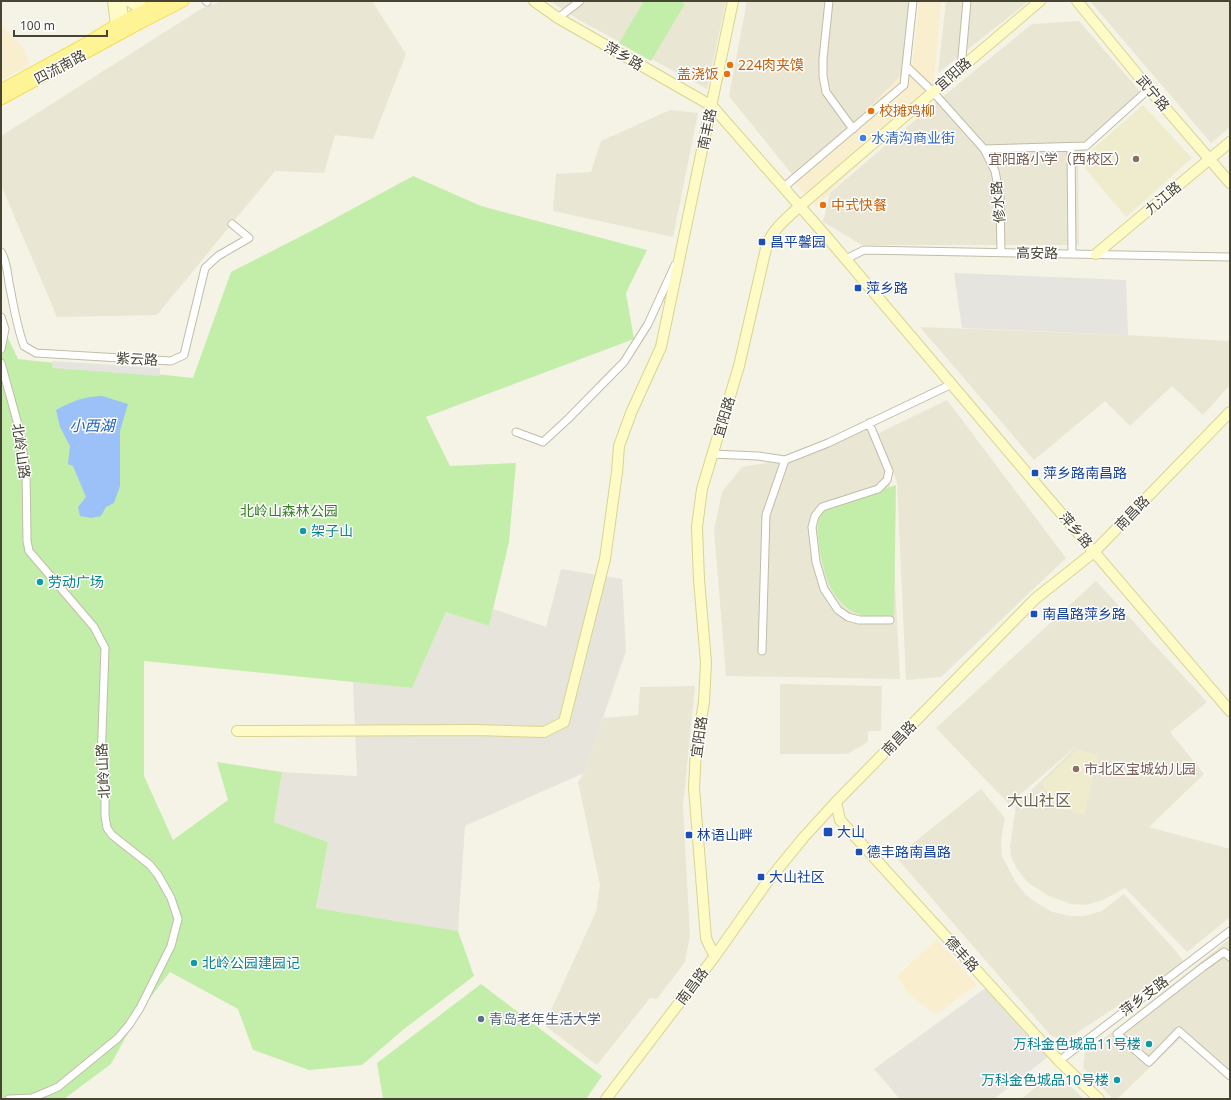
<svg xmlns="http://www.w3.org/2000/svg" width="1231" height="1100" viewBox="0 0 1231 1100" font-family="'Noto Sans','Noto Sans SC',sans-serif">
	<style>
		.residential { fill: #e9e6d3 }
		.commercial { fill: #f9efcf }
		.industrial { fill: #e7e4db }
		.education { fill: #efecce }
		.green { fill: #c3eeaa }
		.parking { fill: #e5e4de }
		.water { fill: #9bc1f8 }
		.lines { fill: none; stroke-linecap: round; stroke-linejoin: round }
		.street-casing { stroke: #c1bda7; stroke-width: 9 }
		.secondary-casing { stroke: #d9d490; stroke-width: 12 }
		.primary-casing { stroke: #f1de58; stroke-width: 13 }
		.street { stroke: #fff; stroke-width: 7 }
		.secondary { stroke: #fffbc6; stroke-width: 10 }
		.primary { stroke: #fff495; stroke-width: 11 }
		.food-dot { fill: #e8710a; stroke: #fff; stroke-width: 1.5 }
		.shop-dot { fill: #3f7fe0; stroke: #fff; stroke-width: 1.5 }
		.education-dot { fill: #8d6e63; stroke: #fff; stroke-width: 1.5 }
		.transit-dot { fill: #1a4fb4; stroke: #fff; stroke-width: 1.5 }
		.culture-dot { fill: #0f9aa8; stroke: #fff; stroke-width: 1.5 }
		.service-dot { fill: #5c6f8a; stroke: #fff; stroke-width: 1.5 }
		.labels { text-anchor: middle; stroke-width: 3; stroke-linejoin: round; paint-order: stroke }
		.street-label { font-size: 14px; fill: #484434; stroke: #fff }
		.food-label { font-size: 14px; fill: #c56008; stroke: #fff; text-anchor: start }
		.shop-label { font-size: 14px; fill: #366cbe; stroke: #fff; text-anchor: start }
		.education-label { font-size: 14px; fill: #785e54; stroke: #fff; text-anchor: end }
		.transit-label { font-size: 14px; fill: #164399; stroke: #fff; text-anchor: start }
		.park-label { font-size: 14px; fill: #348121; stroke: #fff }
		.culture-label { font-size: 14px; fill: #0d838f; stroke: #fff; text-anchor: start }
		.service-label { font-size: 14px; fill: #4e5e75; stroke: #fff; text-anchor: start }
		.water-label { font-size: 15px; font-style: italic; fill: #2160c0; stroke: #fff }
		.quarter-label { font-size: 16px; fill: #6c654a; stroke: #fff }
	</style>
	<rect width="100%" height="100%" fill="#f5f3e6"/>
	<path class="residential" d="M 222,1 L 372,1 L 406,54 L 373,139 L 335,135 L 324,173 L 275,171 L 157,315 L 57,317 L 1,185 L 1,136 L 201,9 Z
		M 550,1 L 726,1 L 707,89 L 579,20 Z
		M 747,1 L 913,1 L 904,85 L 795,178 L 729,96 Z
		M 946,1 L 1029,1 L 938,73 Z
		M 1090,1 L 1230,1 L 1230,127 L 1211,143 Z
		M 1079,21 L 1145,97 L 1078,158 L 1079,245 L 862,245 L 823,222 L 830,193 L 929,108 L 1032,24 Z
		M 670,110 L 698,113 L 673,237 L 553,211 L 556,174 L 591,172 L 601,141 Z
		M 920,327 L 1128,335 L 1230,341 L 1230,385 L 1203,415 L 1172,386 L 1130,426 L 1105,401 L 1034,460 Z
		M 947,400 L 1066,558 L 941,677 L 906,680 L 897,482 L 877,434 Z
		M 869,423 L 889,471 L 900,679 L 726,676 L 714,530 L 722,492 L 742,467 L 785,460 Z
		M 1096,581 L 1207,702 L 1170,732 L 1204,774 L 1149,827 L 1230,849 L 1230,917 L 1187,952 L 1125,888 L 1103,900 L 1086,905 L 1071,904 L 1049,896 L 1027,882 L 1017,869 L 1011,857 L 1010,846 L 1016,805 L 1078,745 L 1009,804 L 936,728 Z
		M 780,684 L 882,686 L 881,731 L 868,731 L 868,742 L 847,754 L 780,754 Z
		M 695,686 L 683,806 L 690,935 L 685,962 L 657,999 L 650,998 L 597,1065 L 544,1025 L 596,912 L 600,885 L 578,782 L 584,773 L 603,718 L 638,715 L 640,687 Z
		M 981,789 L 1005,818 L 1001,840 L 1002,856 L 1015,881 L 1026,895 L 1040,905 L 1053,912 L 1070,916 L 1084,916 L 1102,911 L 1124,894 L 1174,949 L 1184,962 L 1066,1040 L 1051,1036 L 896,857 Z
		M 1230,939 L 1230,1074 L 1185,1034 L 1117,1099 L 1113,1099 L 1083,1068 L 1085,1053 Z
		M 1045,1080 L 1067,1083 L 1084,1099 L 1021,1099 Z"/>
	<path class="commercial" d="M 919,1 L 941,1 L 933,92 L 816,206 L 795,183 L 913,63 Z
		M 1,25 L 25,50 L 29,65 L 1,80 Z
		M 937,939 L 977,985 L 936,1014 L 908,994 L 897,976 Z"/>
	<path class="industrial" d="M 561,569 L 622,579 L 626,651 L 584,773 L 465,826 L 458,931 L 316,908 L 328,842 L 274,822 L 282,772 L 357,776 L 353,682 L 412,688 L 446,612 L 489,626 L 493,609 L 546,627 Z
		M 987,987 L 1049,1056 L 994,1099 L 900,1099 L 874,1069 Z"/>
	<path class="education" d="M 1143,105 L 1192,158 L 1126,217 L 1079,161 Z
		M 1078,749 L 1098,755 L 1084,815 L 1053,806 L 1042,783 Z"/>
	<path class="green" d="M 644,1 L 681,1 L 685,4 L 651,61 L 619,43 Z
		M 413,176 L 481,206 L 647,250 L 626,293 L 634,339 L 426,417 L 450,466 L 516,463 L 509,542 L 489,626 L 446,612 L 412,688 L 144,661 L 144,776 L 173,840 L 228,800 L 217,762 L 282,772 L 274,822 L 328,842 L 316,908 L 458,931 L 474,976 L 404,1029 L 362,1065 L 309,1070 L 253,1050 L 238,1009 L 170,972 L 140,1011 L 111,1064 L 64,1099 L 1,1099 L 1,323 L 18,359 L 193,378 L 231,272 L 317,228 Z
		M 896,485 L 894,619 C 881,618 864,618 852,611 C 843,606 834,595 830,586 C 823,570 814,533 820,516 C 821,513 823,511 825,509 Z
		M 481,984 L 602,1076 L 586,1099 L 383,1099 L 377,1063 Z"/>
	<path class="parking" d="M 954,273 L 1126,280 L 1128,335 L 962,328 Z
		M 53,361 L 160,368 L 160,376 L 52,368 Z"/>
	<path class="water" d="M 102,396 L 128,404 L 120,431 L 120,486 L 114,503 L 106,507 L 101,516 L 91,518 L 80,516 L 78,507 L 86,497 L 73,466 L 68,464 L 70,446 L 60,427 L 56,410 C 73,401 82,397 102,396 Z"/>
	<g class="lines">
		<g class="street-casing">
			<path id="street" d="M 206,1 L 207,2
				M 829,1 L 823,59 L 823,76 L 826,92 L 853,129
				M 558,18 L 580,1
				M 906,66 L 933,92 L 984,149 L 995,171 L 1000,197 L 1001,252
				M 961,68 L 967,1
				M 1071,147 L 1072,254
				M 984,149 L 1086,146 L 1149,89
				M 784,187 L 904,85 L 913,1
				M 1,252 C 8,263 7,275 10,288 C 14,308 17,327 24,346 L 36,353 L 171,361 L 184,355 L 205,268 L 218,256 L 249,238 L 232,224
				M 846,259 L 864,250 L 1230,257
				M 1,317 L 5,329 L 1,349
				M 1,363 L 17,421 L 26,469 L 27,541 L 29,551 L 94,627 L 105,648 L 101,763 L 105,774 L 105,816 L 107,828 L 112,835 L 150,865 L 158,875 L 171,898 L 178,919 L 171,946 L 140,1008 L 129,1025 L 118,1038 L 58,1087 L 49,1091 L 32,1098 L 9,1099
				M 869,423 L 889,471 L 887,480 L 878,489 L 822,507 L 815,516 L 812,527 L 816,562 L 824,589 L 838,610 L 848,617 L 859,620 L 890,620
				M 516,432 L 543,442 L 568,419 L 624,362 L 648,324 L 675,265
				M 712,454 L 758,456 L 785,460 L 828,443 L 952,384
				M 762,651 L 766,515 L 785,460
				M 1230,957 L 1224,952 L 1203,967 L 1117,1034 L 1149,1062 L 1179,1031 L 1230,1076
				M 1059,1061 L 1230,931"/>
		</g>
		<g class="secondary-casing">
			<path id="secondary" d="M 113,1 L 117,33
				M 121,1 L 124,27
				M 129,1 L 135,5 L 148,8
				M 534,1 L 558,18 L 712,106 L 826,236 L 1031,478 L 1230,711
				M 1077,1 L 1149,89 L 1230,183
				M 1096,254 L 1230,142
				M 237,731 L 475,730 L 544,732 L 564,722 L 605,559 L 617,472 L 619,446 L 631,413 L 661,347 L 733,1
				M 836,802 L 840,820 L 1059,1061 L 1099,1099
				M 715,956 L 710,947 L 706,938 L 694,788 L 696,749 L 704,702 L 706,662 L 699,580 L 697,527 L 702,489 L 739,366 L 767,244 C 774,228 787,218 800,206 L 961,68 L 1040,1
				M 606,1099 L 715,956 L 768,881 L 804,837 L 836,802 L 1035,599 L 1094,552 L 1230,412"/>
		</g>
		<g class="primary-casing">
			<path id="primary" d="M 1,90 L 85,44 L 116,25 L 162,1
				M 1,99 L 140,23 L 183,1"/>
		</g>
		<use href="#street" class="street"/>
		<use href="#secondary" class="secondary"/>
		<use href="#primary" class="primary"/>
	</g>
	<g class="food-dot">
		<circle cx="730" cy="65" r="4"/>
		<circle cx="727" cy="74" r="4"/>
		<circle cx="871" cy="111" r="4"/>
		<circle cx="823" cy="205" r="4"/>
	</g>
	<circle class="shop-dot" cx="863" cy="138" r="4"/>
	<g class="education-dot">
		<circle cx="1136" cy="159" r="4"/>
		<circle cx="1076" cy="769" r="4"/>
	</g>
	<g class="transit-dot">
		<rect x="758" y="238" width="8" height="8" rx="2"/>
		<rect x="854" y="284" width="8" height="8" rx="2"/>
		<rect x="1031" y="469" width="8" height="8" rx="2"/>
		<rect x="1030" y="610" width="8" height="8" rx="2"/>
		<rect x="823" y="827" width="10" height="10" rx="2"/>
		<rect x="685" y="831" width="8" height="8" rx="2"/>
		<rect x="855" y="848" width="8" height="8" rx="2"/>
		<rect x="757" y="873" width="8" height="8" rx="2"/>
	</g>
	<g class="culture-dot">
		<circle cx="303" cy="531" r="4"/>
		<circle cx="40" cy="582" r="4"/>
		<circle cx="194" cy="963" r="4"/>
		<circle cx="1149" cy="1044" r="4"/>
		<circle cx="1117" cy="1080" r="4"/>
	</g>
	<circle class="service-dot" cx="481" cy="1019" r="4"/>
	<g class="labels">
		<g class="street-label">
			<text transform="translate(624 56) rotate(30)" y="5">萍乡路</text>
			<text transform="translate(60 67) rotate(-28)" y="5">四流南路</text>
			<text transform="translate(953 74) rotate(-41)" y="5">宜阳路</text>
			<text transform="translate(1153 93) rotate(50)" y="5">武宁路</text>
			<text transform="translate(707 129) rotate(-78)" y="5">南丰路</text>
			<text transform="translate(1163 198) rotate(-40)" y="5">九江路</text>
			<text transform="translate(998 202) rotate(-95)" y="5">修水路</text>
			<text transform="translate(1037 253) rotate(1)" y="5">高安路</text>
			<text transform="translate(137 359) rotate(3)" y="5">紫云路</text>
			<text transform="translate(724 417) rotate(-73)" y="5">宜阳路</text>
			<text transform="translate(21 451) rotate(82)" y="5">北岭山路</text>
			<text transform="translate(1132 513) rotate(-46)" y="5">南昌路</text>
			<text transform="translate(1076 530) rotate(50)" y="5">萍乡路</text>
			<text transform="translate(699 737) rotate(-82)" y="5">宜阳路</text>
			<text transform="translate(899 738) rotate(-46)" y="5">南昌路</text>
			<text transform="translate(103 771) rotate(-93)" y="5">北岭山路</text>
			<text transform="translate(962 954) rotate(48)" y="5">德丰路</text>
			<text transform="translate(692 986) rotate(-53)" y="5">南昌路</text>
			<text transform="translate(1144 996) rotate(-37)" y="5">萍乡支路</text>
		</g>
		<g class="food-label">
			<text x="738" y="70">224肉夹馍</text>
			<text x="719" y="79" text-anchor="end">盖浇饭</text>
			<text x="879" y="116">校摊鸡柳</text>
			<text x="831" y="210">中式快餐</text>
		</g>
		<g class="shop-label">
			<text x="871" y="143">水清沟商业街</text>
		</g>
		<g class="education-label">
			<text x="1128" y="164">宜阳路小学（西校区）</text>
			<text x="1084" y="774" text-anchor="start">市北区宝城幼儿园</text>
		</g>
		<g class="transit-label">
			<text x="770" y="247">昌平馨园</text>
			<text x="866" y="293">萍乡路</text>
			<text x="1043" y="478">萍乡路南昌路</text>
			<text x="1042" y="619">南昌路萍乡路</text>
			<text x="837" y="837">大山</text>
			<text x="697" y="840">林语山畔</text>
			<text x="867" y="857">德丰路南昌路</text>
			<text x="769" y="882">大山社区</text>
		</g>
		<g class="park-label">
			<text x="289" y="516">北岭山森林公园</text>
		</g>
		<g class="culture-label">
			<text x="311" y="536">架子山</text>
			<text x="48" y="587">劳动广场</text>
			<text x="202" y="968">北岭公园建园记</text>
			<text x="1141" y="1049" text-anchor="end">万科金色城品11号楼</text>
			<text x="1109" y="1085" text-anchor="end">万科金色城品10号楼</text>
		</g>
		<g class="service-label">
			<text x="489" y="1024">青岛老年生活大学</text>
		</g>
		<g class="water-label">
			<text x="92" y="431">小西湖</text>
		</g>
		<g class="quarter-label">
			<text x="1039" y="806">大山社区</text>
		</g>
	</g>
	<rect width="1231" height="1100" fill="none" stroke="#484434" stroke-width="4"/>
	<path d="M14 30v6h93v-6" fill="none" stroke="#484434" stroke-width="2"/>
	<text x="20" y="30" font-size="12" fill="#484434" stroke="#ffffff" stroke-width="3" paint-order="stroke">100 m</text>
</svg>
